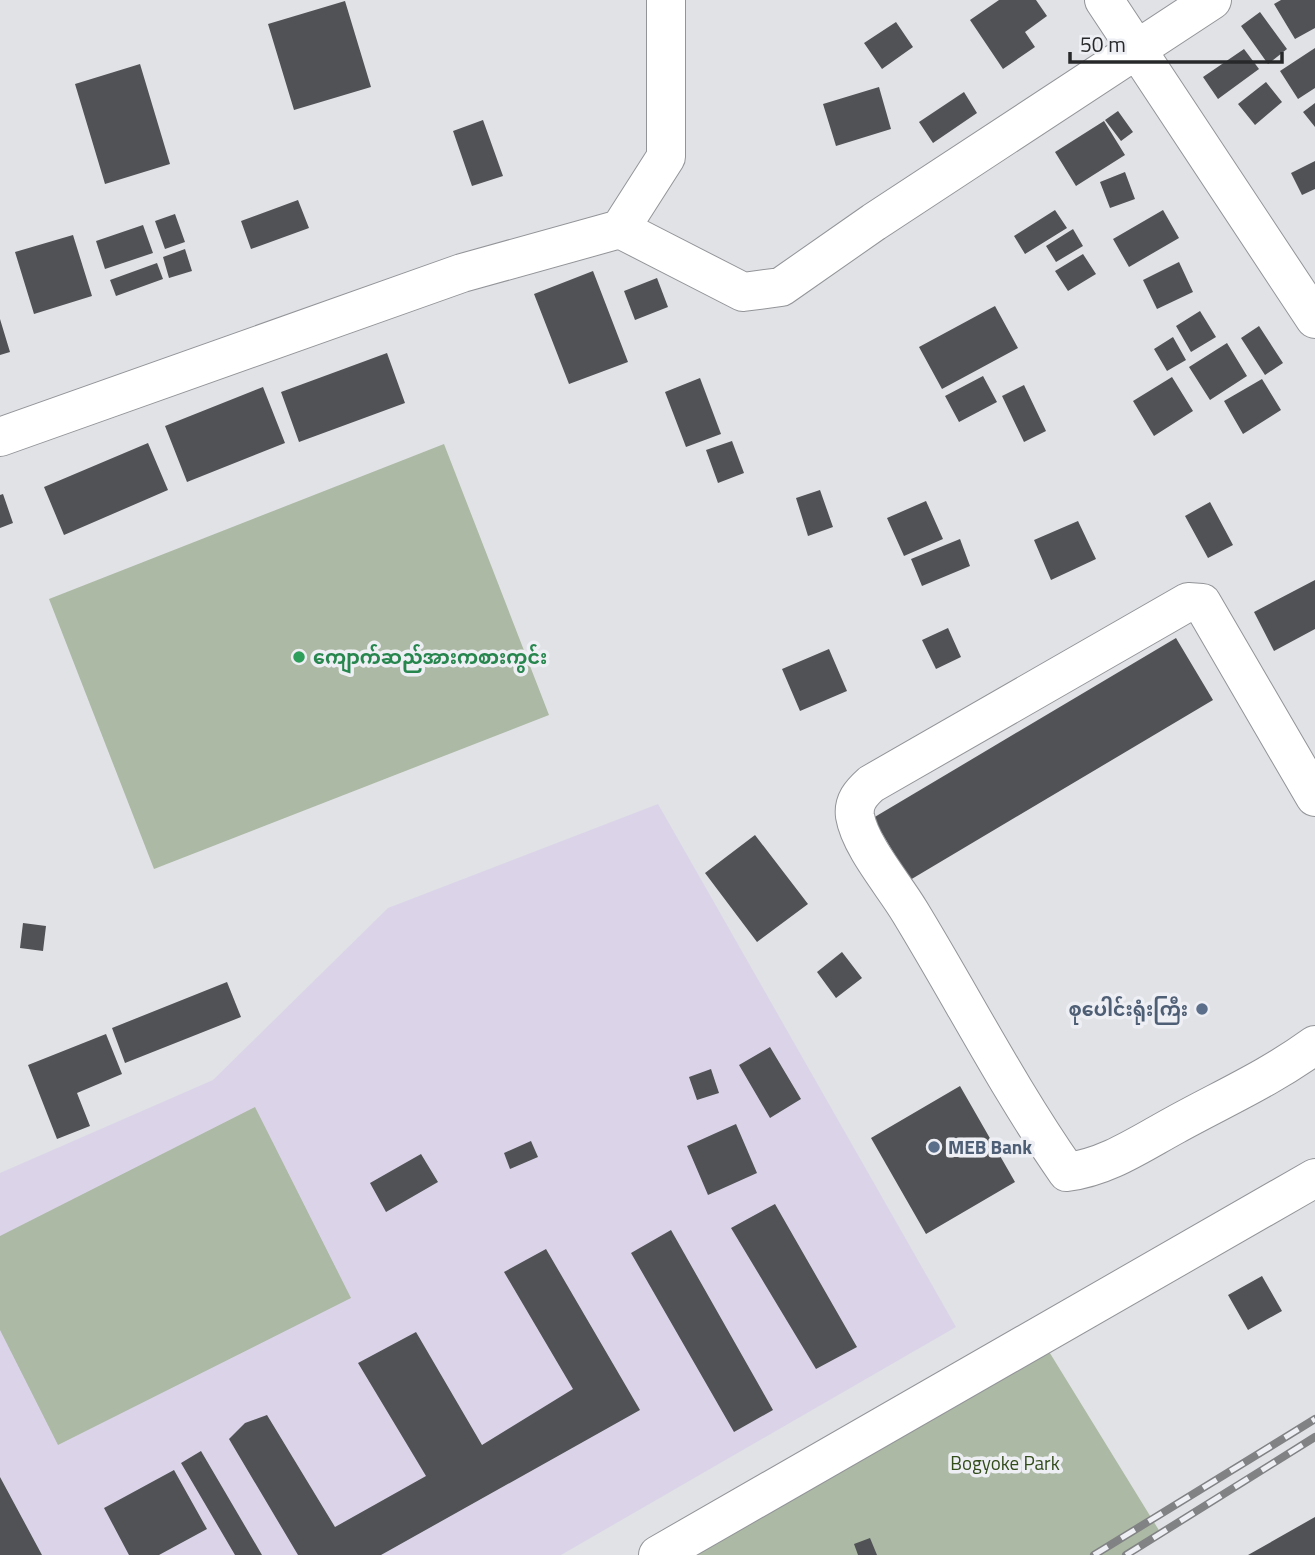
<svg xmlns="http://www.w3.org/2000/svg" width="1315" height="1555" viewBox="0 0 1315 1555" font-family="'Titillium Web','Noto Sans Myanmar',sans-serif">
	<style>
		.education { fill: #dbd4e9 }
		.green { fill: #acb9a4 }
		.building { fill: #505255 }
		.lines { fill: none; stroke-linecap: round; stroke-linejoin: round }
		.minor-casing { stroke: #929498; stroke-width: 40 }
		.minor { stroke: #fff; stroke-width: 38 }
		.rail-casing { stroke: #808284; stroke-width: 8 }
		.rail { stroke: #eeeff4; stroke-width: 5; stroke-dasharray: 16; stroke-linecap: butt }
		.leisure-dot { fill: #2e9e5b; stroke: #eeeff4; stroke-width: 2.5 }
		.service-dot { fill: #5c6f8a; stroke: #eeeff4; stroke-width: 2.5 }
		.labels { text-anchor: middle; stroke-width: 7; stroke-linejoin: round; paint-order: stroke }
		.leisure-label { font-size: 19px; font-weight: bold; fill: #27864d; stroke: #eeeff4; text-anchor: start }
		.service-label { font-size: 19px; font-weight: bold; fill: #4e5e75; stroke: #eeeff4; text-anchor: end }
		.park-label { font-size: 19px; fill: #324c1a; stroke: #eeeff4 }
	</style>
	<rect width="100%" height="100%" fill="#e0e2e6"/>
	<path class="education" d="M 658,804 L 956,1327 L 561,1555 L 0,1555 L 0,1173 L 213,1080 L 388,908 Z"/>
	<path class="green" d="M 444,444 L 549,715 L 154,869 L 49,599 Z
		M 255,1107 L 351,1298 L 58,1445 L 0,1330 L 0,1236 Z
		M 1040,1337 L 1160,1532 L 1122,1555 L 654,1555 Z"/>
	<path class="building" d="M 999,0 L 1036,0 L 1047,16 L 1025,32 L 1035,47 L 1003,69 L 970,20 Z
		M 1281,0 L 1315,0 L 1315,28 L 1295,39 L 1274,4 Z
		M 345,1 L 371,87 L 294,110 L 268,24 Z
		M 1260,12 L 1287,49 L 1268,64 L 1241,26 Z
		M 896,22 L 913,47 L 882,69 L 864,43 Z
		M 1315,48 L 1315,88 L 1298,99 L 1280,71 Z
		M 1244,49 L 1259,69 L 1218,99 L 1203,77 Z
		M 140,64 L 170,164 L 105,184 L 75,84 Z
		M 1266,82 L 1282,102 L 1255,125 L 1238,104 Z
		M 879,87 L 891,129 L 836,146 L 823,104 Z
		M 964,92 L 977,113 L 933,143 L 919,122 Z
		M 1315,103 L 1315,127 L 1303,112 Z
		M 1118,111 L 1133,132 L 1121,141 L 1105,120 Z
		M 483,120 L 503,176 L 472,186 L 453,131 Z
		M 1104,121 L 1125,155 L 1076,186 L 1055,152 Z
		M 1315,161 L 1315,189 L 1302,195 L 1291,173 Z
		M 1125,172 L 1135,199 L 1110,208 L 1100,182 Z
		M 298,200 L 309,228 L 251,249 L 241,221 Z
		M 1055,210 L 1067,228 L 1025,254 L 1014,236 Z
		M 1163,210 L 1179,238 L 1129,267 L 1113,239 Z
		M 175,214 L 185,242 L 165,249 L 155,221 Z
		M 143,225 L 153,253 L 105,269 L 96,241 Z
		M 1073,229 L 1083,246 L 1056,262 L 1046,246 Z
		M 73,235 L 92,296 L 34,314 L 15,252 Z
		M 185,249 L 192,271 L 169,278 L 163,257 Z
		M 1083,254 L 1096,274 L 1068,291 L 1055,271 Z
		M 1179,262 L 1193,292 L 1157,309 L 1143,280 Z
		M 157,263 L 163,279 L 116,296 L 110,280 Z
		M 593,271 L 628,362 L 569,384 L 534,294 Z
		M 657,278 L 668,307 L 635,320 L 624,291 Z
		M 995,306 L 1018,348 L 942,389 L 919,347 Z
		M 1200,311 L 1216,337 L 1191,352 L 1176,326 Z
		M 0,319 L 10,352 L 0,355 Z
		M 1259,326 L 1283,363 L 1265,375 L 1241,338 Z
		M 1173,337 L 1186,360 L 1167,371 L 1154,349 Z
		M 1227,343 L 1247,376 L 1210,400 L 1189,367 Z
		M 387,353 L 405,403 L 299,442 L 281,392 Z
		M 983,376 L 997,402 L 959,422 L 945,396 Z
		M 1172,377 L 1193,411 L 1154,436 L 1133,401 Z
		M 700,378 L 721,434 L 686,447 L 665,392 Z
		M 1262,379 L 1281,410 L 1243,434 L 1224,401 Z
		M 1024,385 L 1046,431 L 1024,442 L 1002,396 Z
		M 263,387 L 285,443 L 187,482 L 165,426 Z
		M 732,441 L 744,473 L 718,483 L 706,450 Z
		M 148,443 L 168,490 L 64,535 L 44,487 Z
		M 820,490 L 833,527 L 808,536 L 796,498 Z
		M 3,494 L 13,523 L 0,528 L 0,495 Z
		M 926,501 L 943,539 L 904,556 L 887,518 Z
		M 1210,502 L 1233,545 L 1208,558 L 1185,516 Z
		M 1078,521 L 1096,559 L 1051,580 L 1034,540 Z
		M 960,539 L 970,566 L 922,586 L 911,559 Z
		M 1315,580 L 1315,629 L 1274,651 L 1254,612 Z
		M 948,628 L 961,657 L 936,669 L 922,640 Z
		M 1176,638 L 1213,700 L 910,880 L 873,818 Z
		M 829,649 L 847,691 L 800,711 L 782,669 Z
		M 755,835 L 808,904 L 757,942 L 705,873 Z
		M 23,923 L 46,926 L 43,951 L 20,948 Z
		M 842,952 L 862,978 L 836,998 L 817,972 Z
		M 227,982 L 241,1017 L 125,1063 L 112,1028 Z
		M 106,1034 L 122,1074 L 77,1093 L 90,1126 L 57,1139 L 28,1065 Z
		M 770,1047 L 801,1099 L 770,1118 L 739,1065 Z
		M 711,1069 L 719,1093 L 697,1100 L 689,1077 Z
		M 960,1086 L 1015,1182 L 926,1234 L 871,1138 Z
		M 736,1124 L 757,1173 L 708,1195 L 687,1146 Z
		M 531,1141 L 538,1157 L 510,1169 L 504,1153 Z
		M 421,1154 L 438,1182 L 386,1212 L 370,1183 Z
		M 775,1204 L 857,1347 L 816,1369 L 731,1228 Z
		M 671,1230 L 773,1410 L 734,1432 L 631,1253 Z
		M 546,1249 L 640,1410 L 381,1555 L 298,1555 L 229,1439 L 245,1423 L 267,1415 L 335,1527 L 426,1476 L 358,1363 L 416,1332 L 482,1445 L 573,1389 L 504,1272 Z
		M 1262,1276 L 1282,1311 L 1248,1330 L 1228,1295 Z
		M 201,1451 L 262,1555 L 235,1555 L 181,1463 Z
		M 174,1470 L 207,1529 L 159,1555 L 129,1555 L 104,1508 Z
		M 0,1477 L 42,1555 L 0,1555 Z
		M 1315,1517 L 1315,1555 L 1248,1555 Z
		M 870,1538 L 877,1555 L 858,1555 L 854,1544 Z"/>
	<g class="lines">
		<g class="minor-casing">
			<path id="minor" d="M 1104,0 L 1315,319
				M 620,229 L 743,292 L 781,287 L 874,222 L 1212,0
				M 0,437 L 462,273 L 620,229 L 666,157 L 666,0
				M 1315,797 L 1202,603 L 1188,602 L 871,784 C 861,793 853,802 855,816 C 860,846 894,885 910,912 C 963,999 1009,1089 1067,1172 C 1107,1167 1140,1144 1175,1125 C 1224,1098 1268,1079 1315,1045
				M 658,1555 L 1315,1178"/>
		</g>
		<use href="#minor" class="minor"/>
		<g class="rail-casing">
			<path id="rail" d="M 1094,1555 L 1315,1419
				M 1126,1555 L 1315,1437"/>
		</g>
		<use href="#rail" class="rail"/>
	</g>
	<circle class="leisure-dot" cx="299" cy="657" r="7"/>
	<g class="service-dot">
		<circle cx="1202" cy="1009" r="7"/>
		<circle cx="934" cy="1147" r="7"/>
	</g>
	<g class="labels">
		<g class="leisure-label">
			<text x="313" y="664">ကျောက်ဆည်အားကစားကွင်း</text>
		</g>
		<g class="service-label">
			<text x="1188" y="1016">စုပေါင်းရုံးကြီး</text>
			<text x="948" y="1154" text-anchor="start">MEB Bank</text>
		</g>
		<g class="park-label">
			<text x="1005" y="1470">Bogyoke Park</text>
		</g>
	</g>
	<path d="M1070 52v10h212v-10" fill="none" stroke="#272829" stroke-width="3.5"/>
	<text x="1080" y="52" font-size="21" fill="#272829" stroke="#eeeff4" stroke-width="5" paint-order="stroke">50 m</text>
</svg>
